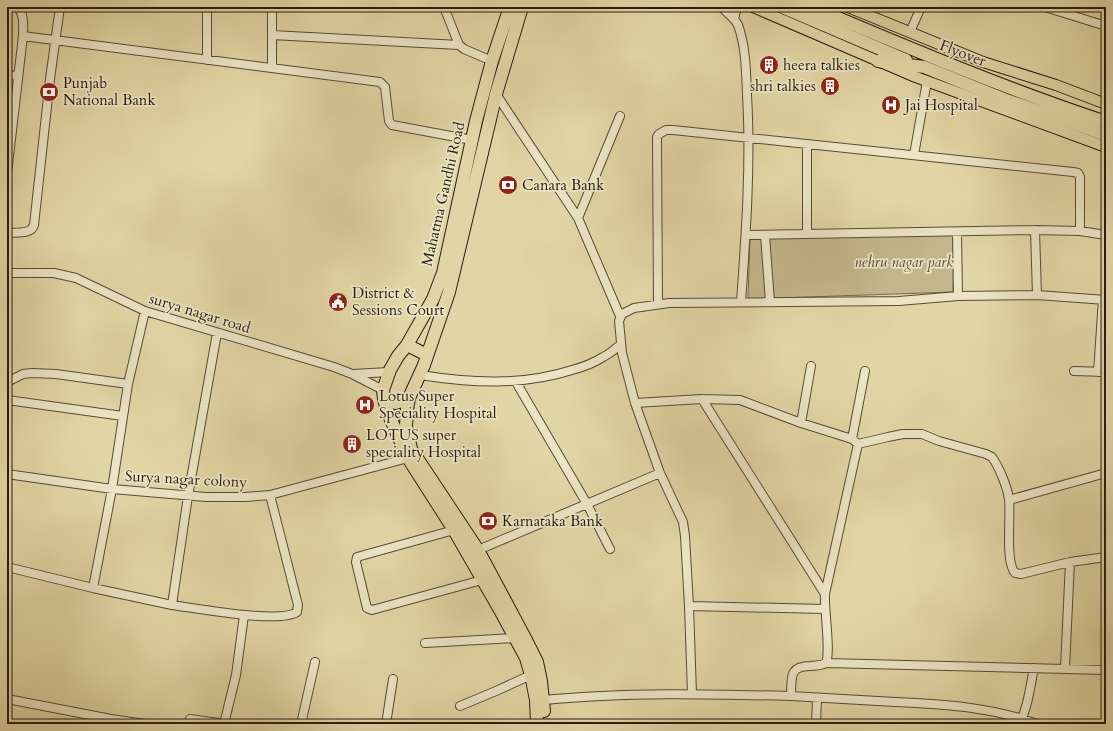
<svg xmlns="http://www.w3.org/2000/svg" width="1113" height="731" viewBox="0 0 1113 731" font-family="Cardo,serif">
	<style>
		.green { fill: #c3b58c; stroke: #76684f }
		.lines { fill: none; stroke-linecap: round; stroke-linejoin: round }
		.minor-casing { stroke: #574a37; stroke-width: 10 }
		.major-casing { stroke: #291b12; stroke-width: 12 }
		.highway-casing { stroke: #291b12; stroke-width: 14 }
		.minor { stroke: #ece4c4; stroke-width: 8 }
		.major { stroke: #e2d5a5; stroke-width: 10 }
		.highway { stroke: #e2d5a5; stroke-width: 12 }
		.labels { text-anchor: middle; stroke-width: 3.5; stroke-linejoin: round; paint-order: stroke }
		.street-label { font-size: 15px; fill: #291b12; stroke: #ece4c4 }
		.poi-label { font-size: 15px; fill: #291b12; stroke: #ece4c4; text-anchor: start }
		.park-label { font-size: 15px; font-style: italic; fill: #574937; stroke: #ece4c4 }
	</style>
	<rect width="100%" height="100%" fill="#e2d5a5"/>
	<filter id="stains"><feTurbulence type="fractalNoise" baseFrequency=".005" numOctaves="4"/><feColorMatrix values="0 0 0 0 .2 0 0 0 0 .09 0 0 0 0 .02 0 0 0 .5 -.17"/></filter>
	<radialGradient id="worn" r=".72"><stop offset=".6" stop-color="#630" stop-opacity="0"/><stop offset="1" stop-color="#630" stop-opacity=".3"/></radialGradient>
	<path class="green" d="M 954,228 L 953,292 L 748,299 L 750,236 Z"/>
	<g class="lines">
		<g class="minor-casing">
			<path id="minor" d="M 207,7 L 207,60
				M 444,7 L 459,45 L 464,49 L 492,61
				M 722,7 C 727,14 734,17 738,25 C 746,47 746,72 747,95 C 751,164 746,233 741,302
				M 1045,7 L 1106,26
				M 1105,7 L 1106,10
				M 734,19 L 737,7
				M 910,32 L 921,7
				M 272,35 L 459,45
				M 23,36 L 380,82 L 385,87 L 389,121 L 392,125 L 472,140
				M 272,67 L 272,12 L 273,7
				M 7,75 L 18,76
				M 496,94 L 578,218 L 620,316
				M 807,144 L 807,234
				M 914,155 L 927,81
				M 7,173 L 23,36 C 23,27 25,14 17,7
				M 578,218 L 620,116
				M 1035,230 L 1037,295
				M 957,232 L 958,296
				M 7,233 C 16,232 31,235 34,225 L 50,79 L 60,7
				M 746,235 L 1035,230 L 1080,231 L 1106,235
				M 765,235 L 770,302
				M 7,273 L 54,273 L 76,278 L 145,311 L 334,367 L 352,374 L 383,390
				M 658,304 L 657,137 L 659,134 L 666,130 L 673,130 L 1073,172 L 1078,173 L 1080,177 L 1080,231
				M 217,333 L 188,496 L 172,605 C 196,608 280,624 297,612 L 298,605 L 270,495
				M 1074,371 L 1106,372
				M 1098,372 L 1103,299
				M 353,374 L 389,372
				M 420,375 C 471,383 522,386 572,370 C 583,367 594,363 603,357 C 610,354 615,349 621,344
				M 7,382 L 23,374 L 32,373 L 56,374 L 128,384
				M 516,382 L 587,504 L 610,549
				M 702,399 L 825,594
				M 7,400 L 123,416
				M 635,403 L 702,399 L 740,400 L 801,423 L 852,439 L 858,444 L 825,594 C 824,610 831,651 826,663
				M 801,423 L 811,366
				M 852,439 L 865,371
				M 858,444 L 888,437 L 903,434 L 922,434 L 939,441 L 986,454 L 992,457 C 999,467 1008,488 1009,500 C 1011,516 1005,562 1015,573 L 1021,574 L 1070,562 L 1106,557
				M 7,474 L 112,489 L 206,497 L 245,497 L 270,495 L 408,458
				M 1009,500 L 1106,473
				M 454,530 L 357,557 L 356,562 L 367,608 L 372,610 L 482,580
				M 478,550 L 660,473
				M 7,567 L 93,588 L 172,605
				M 93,588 L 112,489 L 128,384 L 145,311
				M 689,606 L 825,609
				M 425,643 L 515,638
				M 1065,668 L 1070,562
				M 692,694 L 689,606 L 685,536 L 683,522 L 660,473 L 635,403 L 622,353 L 619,321 L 622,314 L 634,308 L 669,303 L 899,301 L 958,296 L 1037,295 L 1106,300
				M 791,696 C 825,698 860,700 895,702 C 942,704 992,707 1037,724
				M 7,699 L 111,719
				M 544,700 C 626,692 708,694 791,696 C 792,678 788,666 811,666 C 816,665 821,666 826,663 L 1106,670
				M 460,706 L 496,691 L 531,675
				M 110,723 L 111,719 L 145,724
				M 189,724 L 190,719 L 226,724
				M 224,724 L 236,675 L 244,615
				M 301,724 L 315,662
				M 386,724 L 393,679
				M 816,724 L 817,698
				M 1019,724 C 1028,708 1030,687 1034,668"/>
		</g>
		<g class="major-casing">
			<path id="major" d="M 753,7 L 913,76 L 1106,147
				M 848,7 L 983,62 L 1056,85 L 1106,104"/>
		</g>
		<g class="highway-casing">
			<path id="highway" d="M 510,7 L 492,61 L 476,121 L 443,273 L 433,299 L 407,345 L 398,356 L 390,370 L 383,390 L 384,399 L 388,413 L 408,458 L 454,530 L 500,610 L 526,658 L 531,675 L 536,700 L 537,724
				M 522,7 L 496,94 L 449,292 L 424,365 L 409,398 L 407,409 L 406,426 L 411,449 L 478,550 L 525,638 L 537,662 L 541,681 L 544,711
				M 782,7 L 906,60
				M 812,7 C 909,48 1006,89 1106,122
				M 878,61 L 924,67 L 1009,101 L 1106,135
				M 407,345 L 427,355
				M 384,399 L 396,403 L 409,398"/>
		</g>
		<use href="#minor" class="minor"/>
		<use href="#major" class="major"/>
		<use href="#highway" class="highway"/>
	</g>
	<defs>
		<g id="building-disc" transform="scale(1)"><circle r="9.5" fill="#8f2418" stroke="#ece4c4"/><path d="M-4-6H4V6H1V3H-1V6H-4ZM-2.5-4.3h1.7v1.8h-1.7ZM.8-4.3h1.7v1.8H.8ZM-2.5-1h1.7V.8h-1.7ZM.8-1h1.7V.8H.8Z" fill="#fff"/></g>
		<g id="bank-disc" transform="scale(1)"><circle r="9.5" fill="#8f2418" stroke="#ece4c4"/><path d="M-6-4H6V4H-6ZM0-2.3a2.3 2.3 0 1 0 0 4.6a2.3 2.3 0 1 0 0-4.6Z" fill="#fff"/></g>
		<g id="hospital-disc" transform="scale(1)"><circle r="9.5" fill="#8f2418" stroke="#ece4c4"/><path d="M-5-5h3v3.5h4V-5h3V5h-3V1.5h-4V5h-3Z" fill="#fff"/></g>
		<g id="civic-disc" transform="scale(1)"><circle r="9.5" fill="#8f2418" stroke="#ece4c4"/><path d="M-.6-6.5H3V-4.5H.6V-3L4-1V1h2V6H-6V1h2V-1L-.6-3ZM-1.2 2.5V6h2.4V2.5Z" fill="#fff"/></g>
	</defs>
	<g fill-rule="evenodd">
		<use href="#building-disc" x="769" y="65"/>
		<use href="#building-disc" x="830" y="86"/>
		<use href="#bank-disc" x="49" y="92"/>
		<use href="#hospital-disc" x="891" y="105"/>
		<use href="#bank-disc" x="508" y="185"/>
		<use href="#civic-disc" x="338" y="302"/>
		<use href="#hospital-disc" x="365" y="405"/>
		<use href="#building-disc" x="352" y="444"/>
		<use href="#bank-disc" x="488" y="521"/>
	</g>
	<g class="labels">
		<g class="street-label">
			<text transform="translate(963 53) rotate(21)" y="5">Flyover</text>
			<text transform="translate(443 194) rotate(-77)" y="5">Mahatma Gandhi Road</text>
			<text transform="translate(200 313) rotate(17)" y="5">surya nagar road</text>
			<text transform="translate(186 479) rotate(3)" y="5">Surya nagar colony</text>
		</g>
		<g class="poi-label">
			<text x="783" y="70">heera talkies</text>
			<text x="63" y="88">Punjab<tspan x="63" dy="17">National Bank</tspan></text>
			<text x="816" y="91" text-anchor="end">shri talkies</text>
			<text x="905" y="110">Jai Hospital</text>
			<text x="522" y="190">Canara Bank</text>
			<text x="352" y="298">District &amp;<tspan x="352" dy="17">Sessions Court</tspan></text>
			<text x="379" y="401">Lotus Super<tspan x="379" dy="17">Speciality Hospital</tspan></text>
			<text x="366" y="440">LOTUS super<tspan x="366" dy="17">speciality Hospital</tspan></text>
			<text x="502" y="526">Karnataka Bank</text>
		</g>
		<g class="park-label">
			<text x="904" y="267">nehru nagar park</text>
		</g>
	</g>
	<rect width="1113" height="731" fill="none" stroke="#e2d5a5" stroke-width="24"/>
	<rect x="8" y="8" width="1097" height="715" fill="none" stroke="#291b12" stroke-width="2"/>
	<rect x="12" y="12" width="1089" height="707" fill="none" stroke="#291b12"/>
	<rect width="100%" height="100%" filter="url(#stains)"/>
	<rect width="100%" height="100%" fill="url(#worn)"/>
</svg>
